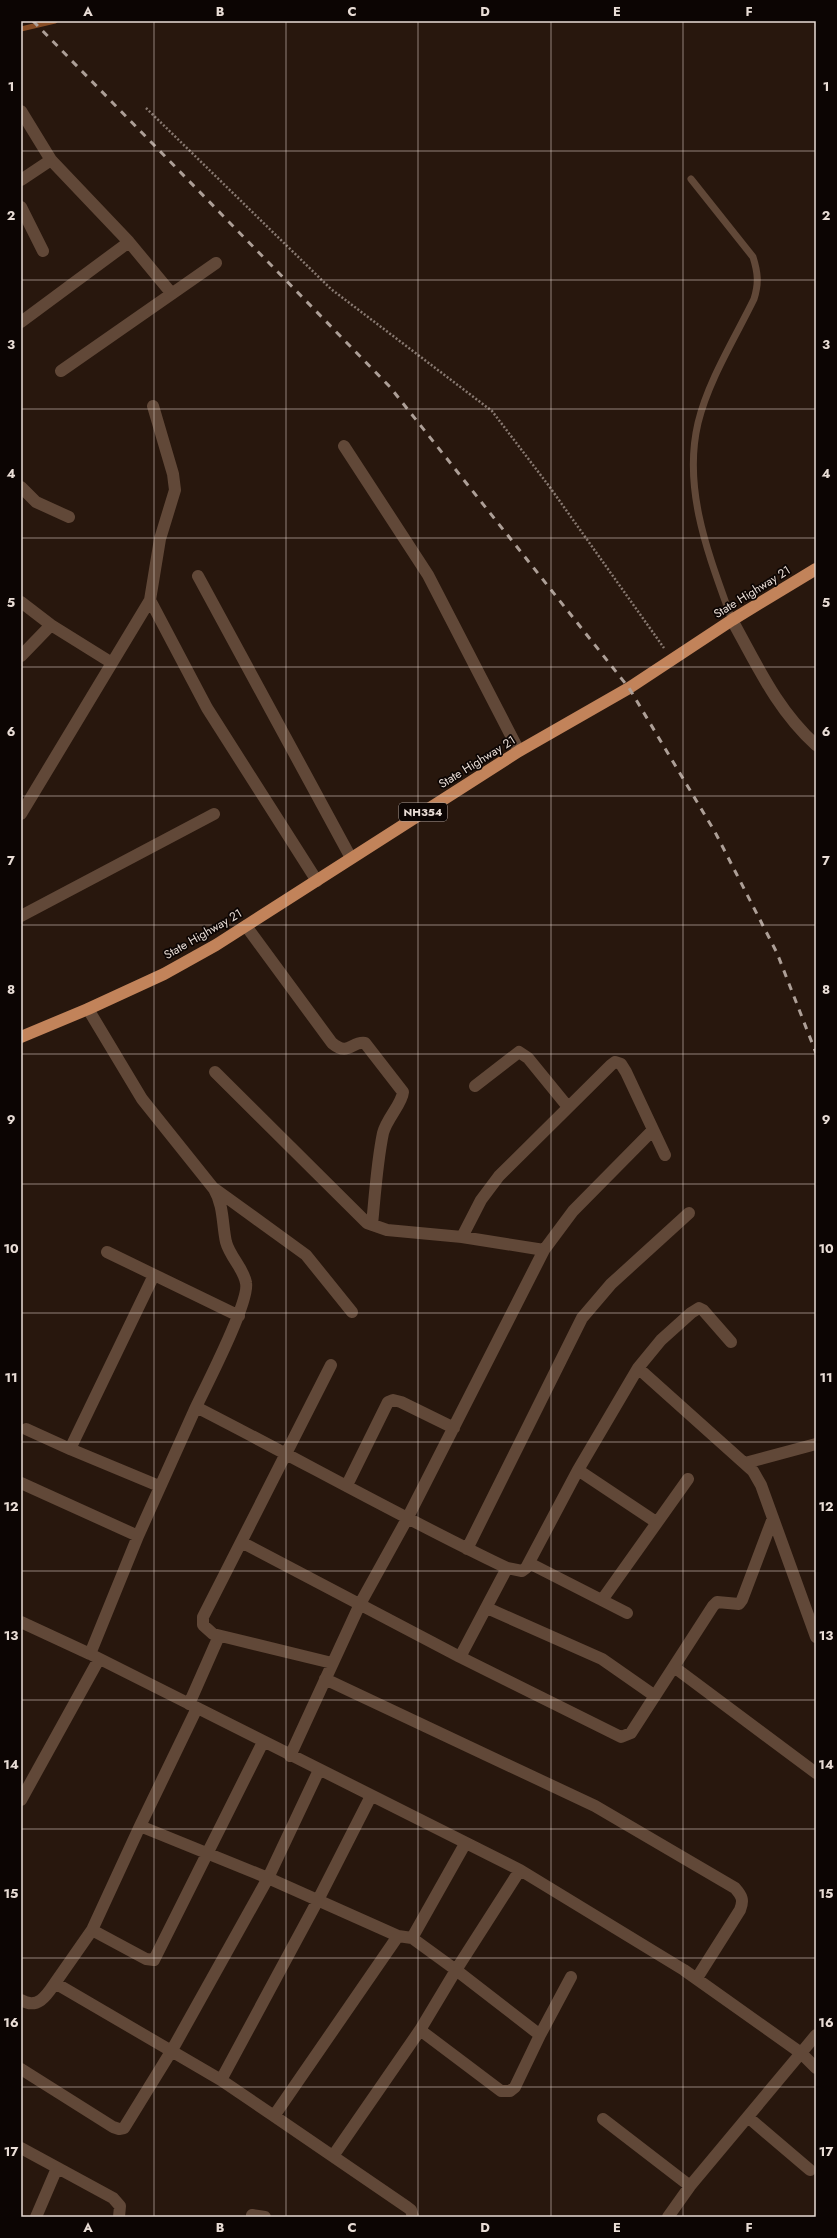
<svg xmlns="http://www.w3.org/2000/svg" width="837" height="2238" viewBox="0 0 837 2238" font-family="Jost,sans-serif">
	<style>
		.lines { fill: none; stroke-linecap: round; stroke-linejoin: round }
		.stream { stroke: #884d25; stroke-width: 5 }
		.path { stroke: #887971; stroke-width: 2.5; stroke-dasharray: 2 2; stroke-linecap: butt }
		.lane { stroke: #614838; stroke-width: 7 }
		.street { stroke: #614838; stroke-width: 12 }
		.highway { stroke: #c2835a; stroke-width: 12 }
		.rail { stroke: #ad9f97; stroke-width: 3; stroke-dasharray: 7 7; stroke-linecap: butt }
		.grid { fill: none; stroke: #e9ddd6; stroke-width: 1; stroke-opacity: 0.55 }
		.labels { text-anchor: middle; stroke-width: 3.5; stroke-linejoin: round; paint-order: stroke }
		.shield { fill: #0c0503; stroke: #a79c97; stroke-width: 1 }
		.shield-label { font-size: 11px; font-weight: bold; fill: #e9ddd6 }
		.street-label { font-size: 12px; fill: #e9ddd6; stroke: #0c0503 }
		.neatline { fill: none; stroke: #e9ddd6; stroke-width: 1.5 }
		.grid-label { font-size: 13px; text-anchor: middle; font-weight: bold; fill: #e9ddd6 }
	</style>
	<rect width="100%" height="100%" fill="#28170d"/>
	<g class="lines">
		<path class="stream" d="M 21,29 L 55,21"/>
		<path class="path" d="M 146,108 L 331,289 L 492,411 L 549,486 L 664,648"/>
		<path class="lane" d="M 691,179 L 753,257 C 758,273 759,283 754,299 C 735,338 708,381 698,423 C 682,491 710,558 732,620"/>
		<path class="street" d="M 21,111 L 51,160
			M 21,180 L 51,160 L 129,242 L 21,322
			M 21,207 L 43,251
			M 129,242 L 172,294
			M 61,371 L 216,263
			M 344,446 L 428,575 L 519,751
			M 21,487 L 36,502 L 69,517
			M 198,576 L 351,858
			M 150,600 L 160,539 L 175,490 L 173,474 L 153,406
			M 21,602 L 51,625 L 21,656
			M 732,620 C 757,665 777,710 816,745
			M 51,625 L 112,663 L 150,600 L 207,708 L 317,881
			M 21,814 L 112,663
			M 21,916 L 214,814
			M 246,926 L 332,1043 C 349,1057 351,1041 365,1043 L 403,1092 C 402,1104 387,1118 383,1133 C 377,1162 375,1194 372,1225
			M 88,1009 L 142,1099 L 214,1189 C 224,1206 222,1224 226,1242 C 230,1257 244,1269 246,1283 C 250,1301 206,1386 196,1407
			M 215,1072 L 367,1223 L 387,1230 L 462,1237 L 544,1250
			M 475,1086 L 519,1052 L 528,1058 L 568,1107
			M 215,1189 L 306,1255 L 352,1312
			M 462,1237 L 481,1200 L 499,1176 L 611,1065 L 615,1062 L 621,1064 L 626,1072 L 665,1155
			M 107,1252 L 239,1316
			M 331,1365 L 203,1617 L 203,1625 L 213,1634 L 332,1663
			M 638,1368 L 753,1471 L 761,1485 L 816,1637
			M 26,1429 L 70,1449 L 159,1486
			M 70,1449 L 154,1275
			M 745,1463 L 816,1444
			M 578,1470 L 656,1522
			M 21,1483 L 138,1536 L 90,1654
			M 347,1485 L 388,1402 L 393,1400 L 401,1402 L 454,1428
			M 138,1536 L 196,1407 C 300,1460 402,1518 507,1568 L 522,1571 L 526,1568 L 578,1470 L 638,1368 L 661,1340 L 691,1313 L 699,1308 L 703,1310 L 731,1342
			M 243,1543 L 460,1657 L 621,1737 L 631,1733 L 713,1606 L 717,1602 L 739,1604 L 742,1600 L 773,1518
			M 467,1549 L 582,1318 L 611,1284 L 689,1213
			M 529,1563 L 627,1613
			M 602,1600 L 688,1479
			M 487,1608 L 602,1659 L 655,1696
			M 21,1622 L 90,1654 L 520,1870 L 684,1970 L 801,2053 L 690,2186 L 668,2217
			M 460,1657 L 507,1568
			M 674,1667 L 816,1773
			M 325,1679 L 595,1806 L 735,1888 C 742,1896 744,1900 740,1910 L 697,1978
			M 189,1704 L 219,1636
			M 290,1756 L 360,1604 L 407,1519 L 544,1250 L 573,1211 L 653,1130
			M 21,1800 L 99,1659
			M 140,1826 L 268,1878 L 398,1936
			M 92,1930 L 146,1959 L 154,1960 L 263,1742
			M 55,1983 L 92,1930 L 140,1826 L 197,1708
			M 21,2000 C 38,2010 47,1995 55,1983 L 221,2080 L 274,2116 L 398,1936 L 412,1938 L 465,1844
			M 420,2030 L 501,2091 L 510,2091 L 515,2087 L 540,2035 L 456,1970 L 520,1870
			M 540,2035 L 571,1977
			M 816,2035 L 801,2053 L 816,2068
			M 21,2069 L 113,2127 L 119,2129 L 124,2128 L 172,2050 L 268,1878 L 319,1770
			M 221,2080 L 318,1900 L 371,1796
			M 274,2116 L 407,2207 L 411,2210 L 413,2217
			M 749,2118 L 810,2170
			M 603,2119 L 690,2186
			M 21,2148 L 113,2198 L 120,2206 L 119,2217
			M 333,2156 L 420,2030 L 456,1970 L 412,1938
			M 252,2215 L 265,2217
			M 36,2217 L 57,2168"/>
		<path class="highway" d="M 21,1037 L 88,1009 L 164,974 L 216,945 L 519,751 L 629,688 L 732,620 L 816,569"/>
		<path class="rail" d="M 33,21 L 390,387 L 629,688 L 715,832 L 777,953 L 816,1053"/>
	</g>
	<path class="grid" d="M 154,21 L 154,2217M 286,21 L 286,2217M 418,21 L 418,2217M 551,21 L 551,2217M 683,21 L 683,2217M 21,151 L 816,151M 21,280 L 816,280M 21,409 L 816,409M 21,538 L 816,538M 21,667 L 816,667M 21,796 L 816,796M 21,925 L 816,925M 21,1054 L 816,1054M 21,1184 L 816,1184M 21,1313 L 816,1313M 21,1442 L 816,1442M 21,1571 L 816,1571M 21,1700 L 816,1700M 21,1829 L 816,1829M 21,1958 L 816,1958M 21,2087 L 816,2087"/>
	<g class="labels">
		<rect class="shield" x="399" y="803" width="48" height="18" rx="3"/>
		<g class="shield-label">
			<text x="423" y="816">NH354</text>
		</g>
		<g class="street-label">
			<text transform="translate(752 592) rotate(-32)" y="4">State Highway 21</text>
			<text transform="translate(477 762) rotate(-32)" y="4">State Highway 21</text>
			<text transform="translate(203 934) rotate(-30)" y="4">State Highway 21</text>
		</g>
	</g>
	<rect width="837" height="2238" fill="none" stroke="#0c0503" stroke-width="44"/>
	<rect x="22" y="22" width="793" height="2194" class="neatline"/>
	<g class="grid-label">
		<text x="88" y="16">A</text>
		<text x="220" y="16">B</text>
		<text x="352" y="16">C</text>
		<text x="485" y="16">D</text>
		<text x="617" y="16">E</text>
		<text x="749" y="16">F</text>
		<text x="11" y="91">1</text>
		<text x="826" y="91">1</text>
		<text x="11" y="220">2</text>
		<text x="826" y="220">2</text>
		<text x="11" y="349">3</text>
		<text x="826" y="349">3</text>
		<text x="11" y="478">4</text>
		<text x="826" y="478">4</text>
		<text x="11" y="607">5</text>
		<text x="826" y="607">5</text>
		<text x="11" y="736">6</text>
		<text x="826" y="736">6</text>
		<text x="11" y="865">7</text>
		<text x="826" y="865">7</text>
		<text x="11" y="994">8</text>
		<text x="826" y="994">8</text>
		<text x="11" y="1124">9</text>
		<text x="826" y="1124">9</text>
		<text x="11" y="1253">10</text>
		<text x="826" y="1253">10</text>
		<text x="11" y="1382">11</text>
		<text x="826" y="1382">11</text>
		<text x="11" y="1511">12</text>
		<text x="826" y="1511">12</text>
		<text x="11" y="1640">13</text>
		<text x="826" y="1640">13</text>
		<text x="11" y="1769">14</text>
		<text x="826" y="1769">14</text>
		<text x="11" y="1898">15</text>
		<text x="826" y="1898">15</text>
		<text x="11" y="2027">16</text>
		<text x="826" y="2027">16</text>
		<text x="11" y="2156">17</text>
		<text x="826" y="2156">17</text>
		<text x="88" y="2232">A</text>
		<text x="220" y="2232">B</text>
		<text x="352" y="2232">C</text>
		<text x="485" y="2232">D</text>
		<text x="617" y="2232">E</text>
		<text x="749" y="2232">F</text>
	</g>
</svg>
